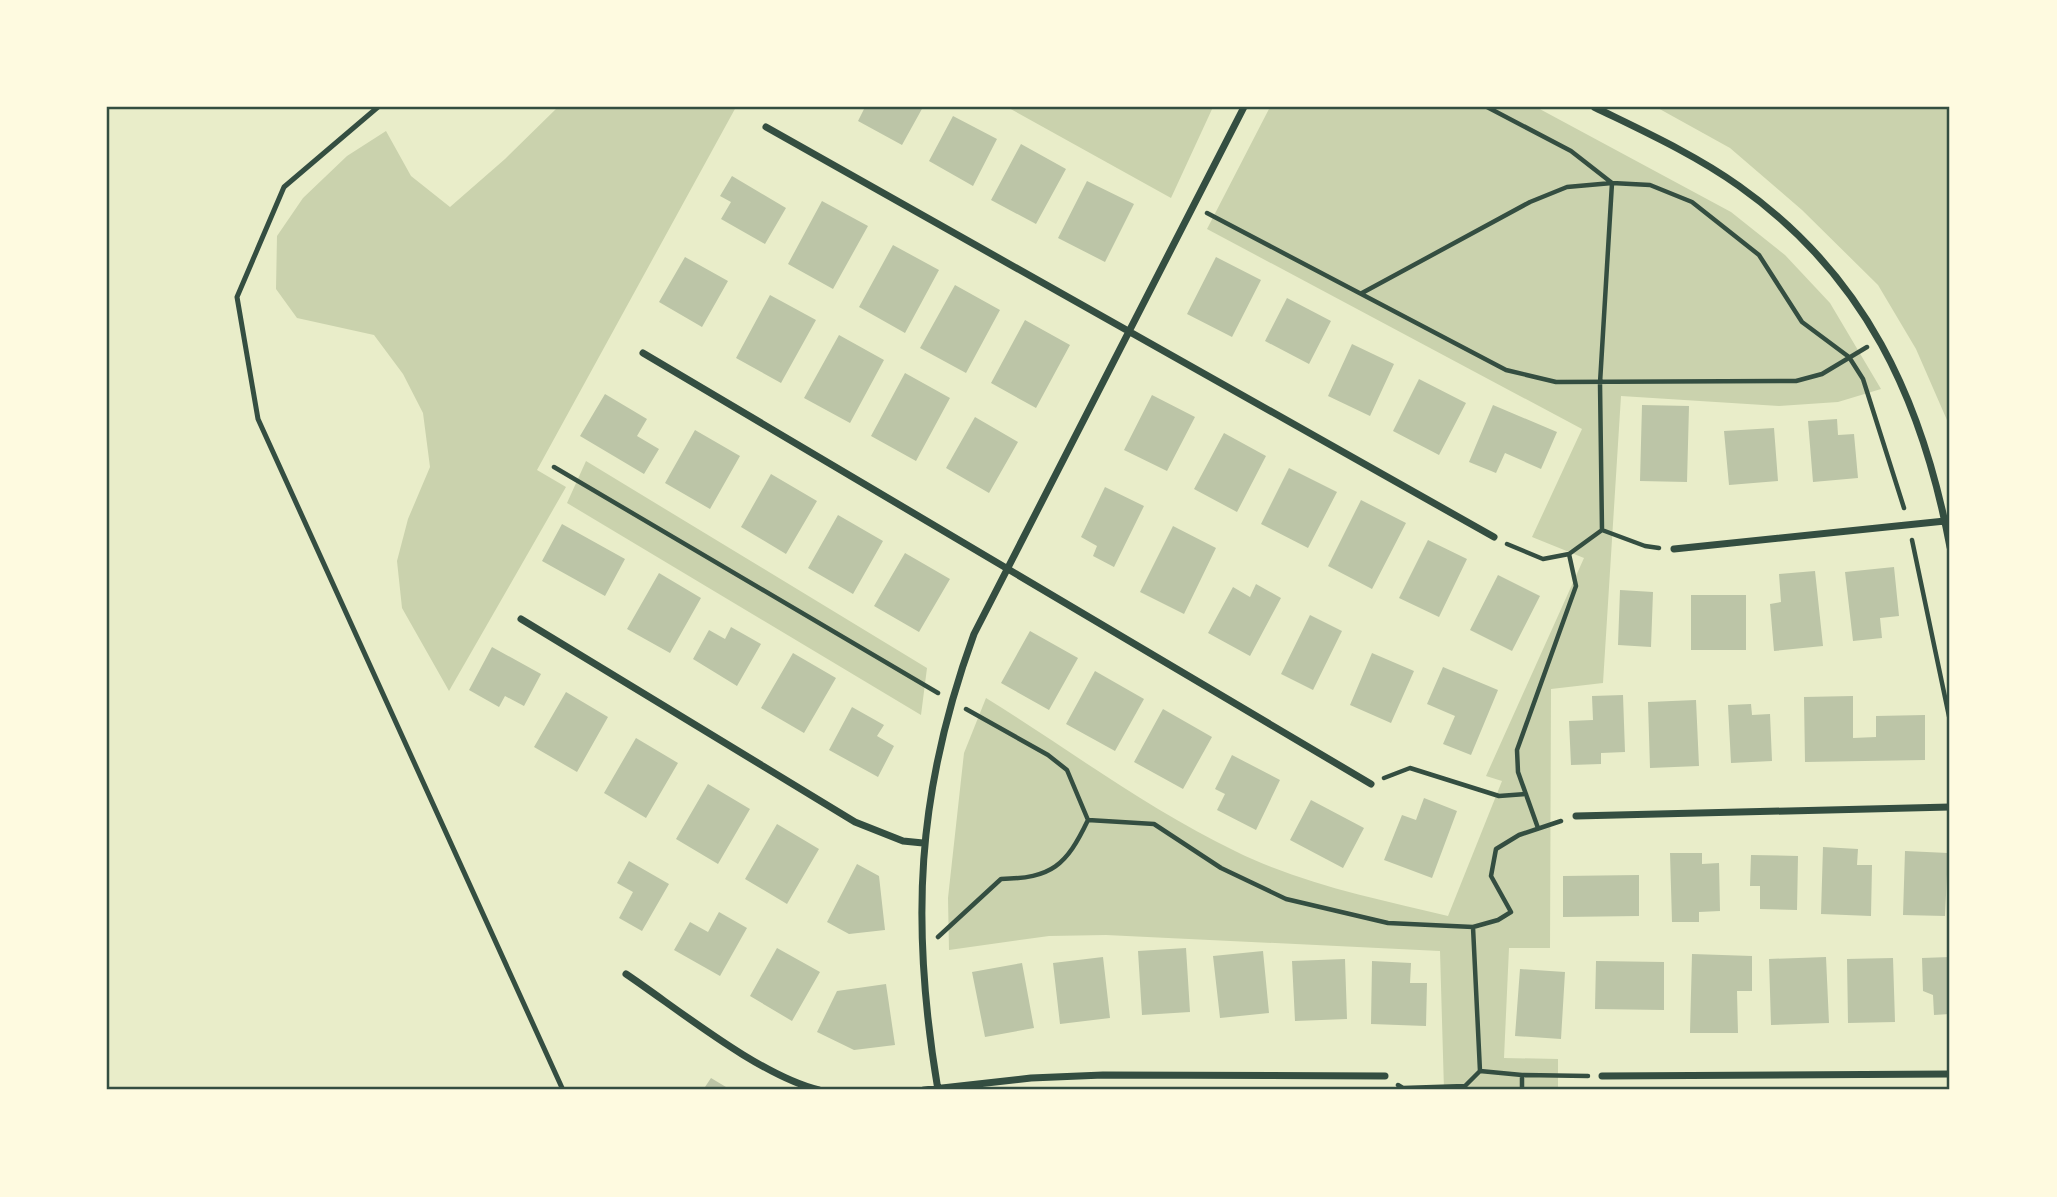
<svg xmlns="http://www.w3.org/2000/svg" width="2057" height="1197" viewBox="0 0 2057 1197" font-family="'Nunito Sans',sans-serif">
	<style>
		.green { fill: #cad2ad }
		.building { fill: #bcc5a7 }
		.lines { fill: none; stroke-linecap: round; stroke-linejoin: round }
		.path { stroke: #344e41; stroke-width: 4.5 }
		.service { stroke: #344e41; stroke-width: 5 }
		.minor { stroke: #344e41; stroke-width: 7 }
		.neatline { fill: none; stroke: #344e41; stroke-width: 2.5 }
	</style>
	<rect width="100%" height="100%" fill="#e9edc9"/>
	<path class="green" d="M 558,107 L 736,107 L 537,470 L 566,487 L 449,691 L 402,608 L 397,561 L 408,519 L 430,467 L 423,413 L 403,374 L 374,335 L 297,318 L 276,289 L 277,236 L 303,198 L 347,156 L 386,131 L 411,176 L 450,207 L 505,159 Z
		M 1007,107 L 1213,107 L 1171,198 Z
		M 1270,107 L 1536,107 L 1731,212 L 1785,255 L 1830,303 L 1881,389 L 1838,402 L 1779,406 L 1621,396 L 1603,683 L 1551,689 L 1550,948 L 1509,948 L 1504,1058 L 1558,1059 L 1558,1090 L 1444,1090 L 1440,951 L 1106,935 L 1049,936 L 949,950 L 948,898 L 964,753 L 986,698 C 1068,749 1148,809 1235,851 C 1301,884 1377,899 1448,916 L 1502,781 L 1486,776 L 1584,558 L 1532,537 L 1582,429 L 1207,229 Z
		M 1656,107 L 1950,107 L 1950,427 L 1916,349 L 1878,285 L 1802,210 L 1730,148 Z
		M 586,461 L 927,668 L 921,715 L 567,503 Z"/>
	<path class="building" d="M 865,107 L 923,107 L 902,145 L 858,121 Z
		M 953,116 L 997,139 L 973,186 L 929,161 Z
		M 1021,144 L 1066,169 L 1036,224 L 991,200 Z
		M 732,176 L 786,208 L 765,244 L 721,219 L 731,202 L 720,196 Z
		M 1087,181 L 1134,204 L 1105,262 L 1058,238 Z
		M 822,201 L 868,226 L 833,289 L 788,264 Z
		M 893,245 L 939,270 L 905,333 L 859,307 Z
		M 685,257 L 728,281 L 702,327 L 659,302 Z
		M 1216,257 L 1261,280 L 1232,337 L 1187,314 Z
		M 955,285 L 1000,310 L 966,373 L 920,348 Z
		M 770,295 L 816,320 L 781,383 L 736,358 Z
		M 1287,298 L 1331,321 L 1309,364 L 1265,341 Z
		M 1025,320 L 1070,345 L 1036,408 L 991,383 Z
		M 839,335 L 884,360 L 850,423 L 804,398 Z
		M 1352,344 L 1394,364 L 1370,416 L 1328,396 Z
		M 905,373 L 950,398 L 916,461 L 871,436 Z
		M 1419,379 L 1466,403 L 1439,455 L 1393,431 Z
		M 605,394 L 647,419 L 637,436 L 659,449 L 644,474 L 580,436 Z
		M 1152,395 L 1195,417 L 1167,471 L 1124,450 Z
		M 1493,405 L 1557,432 L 1541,469 L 1505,453 L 1496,473 L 1469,462 Z
		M 1642,405 L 1689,406 L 1687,482 L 1640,481 Z
		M 975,417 L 1018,442 L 989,493 L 946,468 Z
		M 1837,419 L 1838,435 L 1854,434 L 1858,478 L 1813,482 L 1808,421 Z
		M 1774,428 L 1778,481 L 1729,485 L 1724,431 Z
		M 695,430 L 740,456 L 710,509 L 665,483 Z
		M 1224,433 L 1266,456 L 1237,512 L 1194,489 Z
		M 1289,468 L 1337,492 L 1308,548 L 1261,524 Z
		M 771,474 L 817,501 L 786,554 L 741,527 Z
		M 1105,487 L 1144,506 L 1114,567 L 1093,556 L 1097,546 L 1081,537 Z
		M 1361,500 L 1406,523 L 1372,589 L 1328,566 Z
		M 838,515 L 883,541 L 853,594 L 808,568 Z
		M 562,524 L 625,559 L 605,596 L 542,561 Z
		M 1173,526 L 1216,548 L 1184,614 L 1140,592 Z
		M 1428,540 L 1467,559 L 1439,617 L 1399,598 Z
		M 905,553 L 950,579 L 919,632 L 874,606 Z
		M 1894,567 L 1899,616 L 1880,618 L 1882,638 L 1853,641 L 1845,572 Z
		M 1815,571 L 1823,646 L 1774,651 L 1770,604 L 1781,602 L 1779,574 Z
		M 659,573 L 701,598 L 670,653 L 627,629 Z
		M 1498,575 L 1540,596 L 1512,651 L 1470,630 Z
		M 1256,584 L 1281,598 L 1250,656 L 1208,633 L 1233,587 L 1250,597 Z
		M 1620,590 L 1653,592 L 1651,647 L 1618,645 Z
		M 1691,595 L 1746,595 L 1746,650 L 1691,650 Z
		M 1310,615 L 1342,631 L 1313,690 L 1281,674 Z
		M 731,627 L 761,644 L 737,686 L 693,659 L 709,630 L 725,639 Z
		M 1030,631 L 1078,658 L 1049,710 L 1001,683 Z
		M 492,647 L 541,674 L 524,706 L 505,696 L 499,707 L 469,690 Z
		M 793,653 L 836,678 L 804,733 L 761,708 Z
		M 1372,653 L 1414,671 L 1391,723 L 1350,705 Z
		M 1443,667 L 1498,690 L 1471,755 L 1443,744 L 1455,716 L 1427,704 Z
		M 1095,671 L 1144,699 L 1115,751 L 1066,724 Z
		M 566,692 L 608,717 L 577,772 L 534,747 Z
		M 1623,695 L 1625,752 L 1601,753 L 1601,764 L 1571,765 L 1569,721 L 1593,720 L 1592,696 Z
		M 1853,696 L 1853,738 L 1876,737 L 1876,716 L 1925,715 L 1925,760 L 1805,762 L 1804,697 Z
		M 1696,700 L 1699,766 L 1650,768 L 1648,702 Z
		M 1751,704 L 1752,715 L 1770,714 L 1772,761 L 1731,763 L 1728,705 Z
		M 852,707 L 884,725 L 877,736 L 894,746 L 878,777 L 829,750 Z
		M 1163,709 L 1212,737 L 1183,789 L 1134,762 Z
		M 636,738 L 678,763 L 646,818 L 604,793 Z
		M 1232,755 L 1280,780 L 1256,830 L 1217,810 L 1225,794 L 1215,789 Z
		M 708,784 L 750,809 L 718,864 L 676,839 Z
		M 1424,798 L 1457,811 L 1432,878 L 1384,860 L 1402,815 L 1416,820 Z
		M 1311,800 L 1364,828 L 1343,868 L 1290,840 Z
		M 777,824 L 819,849 L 787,904 L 745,879 Z
		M 1823,847 L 1858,849 L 1857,865 L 1872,865 L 1871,916 L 1821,914 Z
		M 1905,851 L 1948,853 L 1945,916 L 1903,915 Z
		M 1670,853 L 1702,853 L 1702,864 L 1719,863 L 1720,911 L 1699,912 L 1699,922 L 1672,922 Z
		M 1751,855 L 1798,856 L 1797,910 L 1760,909 L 1760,886 L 1750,886 Z
		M 629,861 L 669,884 L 642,931 L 619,918 L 633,892 L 617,883 Z
		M 857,864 L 879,876 L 885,930 L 849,934 L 827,922 Z
		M 1639,875 L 1639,916 L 1563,917 L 1563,876 Z
		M 719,912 L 747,928 L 720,976 L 674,950 L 690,922 L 708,932 Z
		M 777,948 L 820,972 L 792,1021 L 750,996 Z
		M 1186,948 L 1190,1012 L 1142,1015 L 1138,951 Z
		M 1263,951 L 1269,1013 L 1220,1018 L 1213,956 Z
		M 1692,954 L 1752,956 L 1752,991 L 1737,991 L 1738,1033 L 1690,1033 Z
		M 1103,957 L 1110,1018 L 1060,1024 L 1053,963 Z
		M 1826,957 L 1829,1023 L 1771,1025 L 1769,959 Z
		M 1950,957 L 1950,1014 L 1934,1015 L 1933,995 L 1923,991 L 1922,958 Z
		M 1893,958 L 1895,1022 L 1848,1023 L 1847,959 Z
		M 1345,959 L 1347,1019 L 1295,1021 L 1292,961 Z
		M 1372,961 L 1411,963 L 1410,983 L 1427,983 L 1426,1026 L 1371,1024 Z
		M 1596,961 L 1664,962 L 1664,1010 L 1595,1009 Z
		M 1022,963 L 1034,1028 L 985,1037 L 972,972 Z
		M 1520,969 L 1565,972 L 1561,1039 L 1515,1036 Z
		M 886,984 L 895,1045 L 854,1050 L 817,1032 L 837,991 Z
		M 711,1078 L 731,1090 L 703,1090 Z"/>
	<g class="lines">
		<path class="path" d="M 1487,107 L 1571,151 L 1612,183 L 1600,383 L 1602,530 L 1569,554 L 1576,586 L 1517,750 L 1518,772 L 1538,828
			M 1207,213 L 1506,370 L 1556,382 L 1796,381 L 1822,374 L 1867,347
			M 1362,293 L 1530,202 L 1567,187 L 1612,183 L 1650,185 L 1692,202 L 1759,255 L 1802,322 L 1849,357 L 1863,379 L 1904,508
			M 554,467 L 938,693
			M 1602,530 L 1645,546 L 1659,548
			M 1912,540 L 1950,721
			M 1507,544 L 1543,559 L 1569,554
			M 1384,778 L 1410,768 L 1499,796 L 1526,794
			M 1088,820 L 1154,824 L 1221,868 L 1286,899 L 1388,923 L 1473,927 L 1480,1071 L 1522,1075 L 1522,1090
			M 1473,927 L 1498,920 L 1511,912 L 1491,876 L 1496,849 L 1519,835 L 1561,821
			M 938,937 L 1001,879 C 1052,878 1066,866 1088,820 L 1067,770 L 1048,755 L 966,709
			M 1522,1075 L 1588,1076
			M 1398,1085 L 1403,1088 L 1465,1086 L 1480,1071"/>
		<path class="service" d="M 378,107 L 284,187 L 237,297 L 258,419 L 563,1090"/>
		<path class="minor" d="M 1594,107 C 1643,131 1694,154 1739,186 C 1865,275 1922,399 1950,547
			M 766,127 L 1494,537
			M 643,353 L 1371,784
			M 1674,549 L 1945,521
			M 521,619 L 855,822 L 903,841 L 923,843
			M 1576,816 L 1950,807
			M 626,974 C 678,1009 760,1076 819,1090
			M 1602,1076 L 1950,1074
			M 924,1090 L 1031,1078 L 1103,1075 L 1385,1076
			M 938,1090 C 910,924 916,793 974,634 L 1244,107"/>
	</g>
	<rect width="2057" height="1197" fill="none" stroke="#fefae0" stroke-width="217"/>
	<rect x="108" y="108" width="1840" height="980" class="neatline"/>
</svg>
